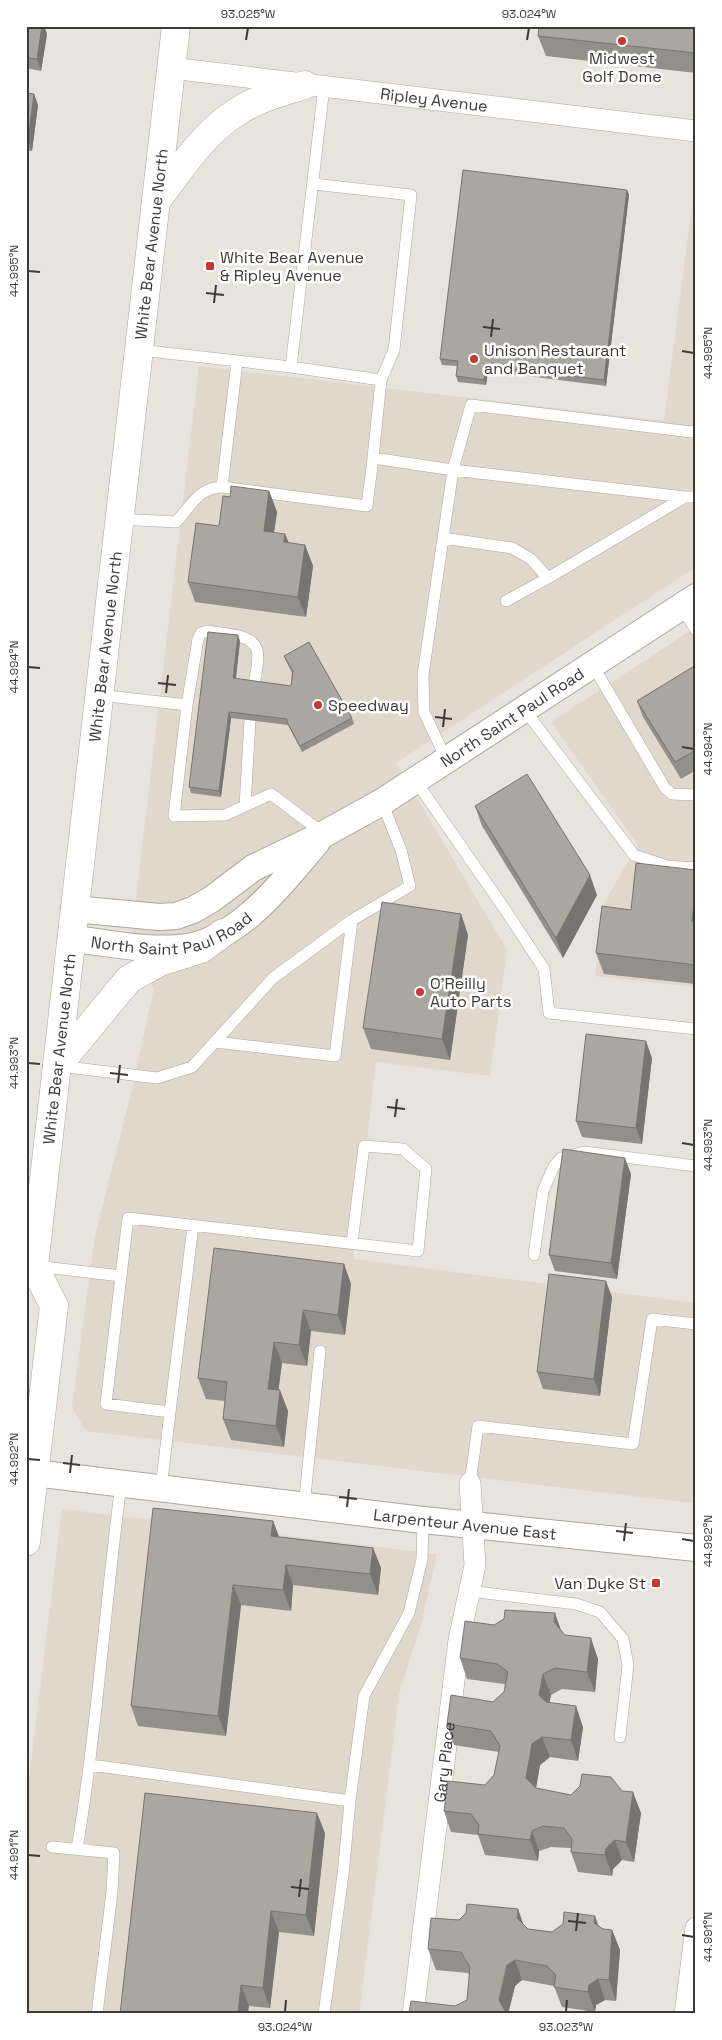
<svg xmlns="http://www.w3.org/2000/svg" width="722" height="2040" viewBox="0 0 722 2040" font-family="'Space Grotesk',sans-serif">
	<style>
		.built { fill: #dfd8cb }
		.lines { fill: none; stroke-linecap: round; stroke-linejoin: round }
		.service-casing { stroke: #aaa7a1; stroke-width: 12 }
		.minor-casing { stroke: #aaa7a1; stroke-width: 22 }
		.tertiary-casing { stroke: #aaa7a1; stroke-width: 28 }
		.secondary-casing { stroke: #aaa7a1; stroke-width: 29 }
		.service { stroke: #fff; stroke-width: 11 }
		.minor { stroke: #fff; stroke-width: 21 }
		.tertiary { stroke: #fff; stroke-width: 26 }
		.secondary { stroke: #fff; stroke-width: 28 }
		.wall { fill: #92908a }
		.shaded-wall { fill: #777571 }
		.building { fill: #aaa7a1; stroke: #777571 }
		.ticks { fill: none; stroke: #3c3a38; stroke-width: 2 }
		.poi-dot { fill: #c63833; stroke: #fff; stroke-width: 2 }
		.labels { text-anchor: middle; stroke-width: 5; stroke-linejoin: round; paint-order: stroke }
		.poi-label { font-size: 16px; fill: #3c3a38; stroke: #fff; text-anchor: start }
		.street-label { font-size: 16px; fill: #3c3a38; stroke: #fff }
		.neatline { fill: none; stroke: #3c3a38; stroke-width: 2 }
		.ticks-label { font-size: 12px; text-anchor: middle; fill: #3c3a38 }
	</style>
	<rect width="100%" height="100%" fill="#e7e3dd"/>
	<path class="built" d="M 696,174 L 696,567 L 396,763 L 507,950 L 490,1076 L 376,1062 L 353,1259 L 696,1303 L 696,1470 L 692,1503 L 86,1431 L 72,1407 L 95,1236 L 132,1089 L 154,988 L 130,959 L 136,899 L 199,366 L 664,421 Z
		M 696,627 L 696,987 L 595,976 L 605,901 L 638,845 L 551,722 Z
		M 62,1509 L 437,1554 L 422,1621 L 399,1694 L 359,2014 L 26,2014 L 26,1804 Z"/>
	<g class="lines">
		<g class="service-casing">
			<path id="service" d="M 314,184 L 411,195 L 394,350 L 381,380
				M 139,350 L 291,367 L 324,87
				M 291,367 L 381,380 L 373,458
				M 222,487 L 367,506 L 373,458 L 453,470 L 423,675 L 424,712 L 446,759
				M 685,497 L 453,470 L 471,405 L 691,432 L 696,431
				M 119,519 L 176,522 C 192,505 198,488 222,487 L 237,362
				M 443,538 L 512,548 L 531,559 L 548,578 L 506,601
				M 548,578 L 685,497 L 696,497
				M 681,607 L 696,630
				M 592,664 L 665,788 L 672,794 L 696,795
				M 99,695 L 187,705 L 174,816 L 225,815 L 271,794 L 324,834
				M 187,705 L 198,639 L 201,633 L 207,631 C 222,634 252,633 257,650 C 260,660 255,676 254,686
				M 524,709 L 634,855 L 667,866 L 696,868
				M 415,780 L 506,911 L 544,969 L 549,1013 L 696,1029
				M 245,806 L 250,720
				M 215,1042 L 335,1056 L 352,920
				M 59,1066 L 157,1078 L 192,1067 L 273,978 L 352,920 L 410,886 L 401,850 L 382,802
				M 534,1255 L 543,1191 L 554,1166 L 561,1158 L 584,1152 L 696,1166
				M 35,1266 L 121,1276 L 128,1218 L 418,1251 L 426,1169 L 403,1149 L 364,1146 L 352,1243
				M 121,1276 L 106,1404 L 170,1412 L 161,1489
				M 170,1412 L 193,1226
				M 470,1483 L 478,1426 L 633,1444 L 652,1319 L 696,1324
				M 304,1506 L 320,1351
				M 469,1591 L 576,1604 L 600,1612 L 623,1639 L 628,1665 L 620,1737
				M 91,1765 L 350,1801
				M 52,1847 L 114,1853 L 112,1892 L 97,2014
				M 77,1849 C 97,1728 105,1606 121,1484
				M 324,2014 L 343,1875 L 350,1801 L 364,1696 L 409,1613 L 422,1559 L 423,1520"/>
		</g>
		<g class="minor-casing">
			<g id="minor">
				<path id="s1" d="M 171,68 L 696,131"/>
				<path id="s2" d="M 413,2014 L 459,1640 L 475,1565 L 470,1483"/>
				<path d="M 685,2014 L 696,1928"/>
			</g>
		</g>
		<g class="tertiary-casing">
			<g id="tertiary">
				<path id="s3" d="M 74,909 L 159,917 L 176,916 L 193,910 L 212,899 L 253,868 L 324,834 L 382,802 L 696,597"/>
				<path id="s4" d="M 71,939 C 106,942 143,951 178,948 C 236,945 282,883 317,842"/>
				<path id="s5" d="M 26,1472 L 423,1520 L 696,1548"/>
			</g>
		</g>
		<g class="secondary-casing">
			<g id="secondary">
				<path d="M 156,201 C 180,170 203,133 237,112 C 258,98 282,92 305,85"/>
				<path d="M 57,1066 L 129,979 L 160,962 L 201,949 L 223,933"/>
				<path id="s6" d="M 26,1542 L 54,1306 L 34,1266 L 176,26"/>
			</g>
		</g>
		<use href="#service" class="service"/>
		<use href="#minor" class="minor"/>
		<use href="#tertiary" class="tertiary"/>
		<use href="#secondary" class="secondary"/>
	</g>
	<path class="wall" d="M 26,26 L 44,26 L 47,34 L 41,71 L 26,68 Z
		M 696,26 L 696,73 L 546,56 L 538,36 Z
		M 26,93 L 34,94 L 38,105 L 32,151 L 26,150 Z
		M 627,190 L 629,195 L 606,386 L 488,371 L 486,385 L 458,382 L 456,376 L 457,366 L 442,365 L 440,359 Z
		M 269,491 L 277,512 L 274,533 L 285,534 L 289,543 L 305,545 L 313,566 L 306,617 L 195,602 L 188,582 L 219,526 L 230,497 Z
		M 240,641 L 236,679 L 291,686 L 292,673 L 286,661 L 284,656 L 352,718 L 354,724 L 302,752 L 288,725 L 231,718 L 221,797 L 191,793 L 189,787 Z
		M 696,665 L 696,770 L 681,779 L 643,717 L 637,701 Z
		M 475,806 L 597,895 L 563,958 L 482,826 Z
		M 696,870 L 696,984 L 604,974 L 596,953 L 631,910 Z
		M 461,914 L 468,935 L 450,1060 L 371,1049 L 363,1028 Z
		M 652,1058 L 642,1144 L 582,1137 L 576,1121 Z
		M 631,1174 L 617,1279 L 555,1271 L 549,1255 Z
		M 344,1264 L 351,1284 L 345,1335 L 311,1331 L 307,1366 L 282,1363 L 278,1390 L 288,1411 L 284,1447 L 231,1440 L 223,1419 L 225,1401 L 206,1399 L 198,1378 Z
		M 612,1297 L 600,1396 L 543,1389 L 537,1372 Z
		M 273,1521 L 279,1537 L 373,1548 L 381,1568 L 378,1595 L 293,1585 L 291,1611 L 241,1605 L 226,1736 L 138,1726 L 131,1706 Z
		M 494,1625 L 562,1632 L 565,1635 L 598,1659 L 595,1692 L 562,1689 L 551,1695 L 549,1703 L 583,1727 L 578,1761 L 550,1757 L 540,1765 L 536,1788 L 571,1795 L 622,1791 L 641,1813 L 634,1862 L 622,1860 L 613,1869 L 612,1876 L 578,1872 L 571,1852 L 571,1848 L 551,1847 L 539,1851 L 538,1861 L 485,1855 L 478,1835 L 451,1832 L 444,1811 L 485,1785 L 494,1775 L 499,1752 L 454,1745 L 447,1724 L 493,1702 L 504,1692 L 505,1685 L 504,1684 L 467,1679 L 460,1658 Z
		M 325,1833 L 314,1936 L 279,1932 L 270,2008 L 249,2006 L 120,2014 Z
		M 459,1920 L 524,1925 L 528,1929 L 552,1932 L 598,1926 L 603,1929 L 612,1930 L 620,1950 L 616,2001 L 605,2000 L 596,2005 L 595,2012 L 562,2007 L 554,1986 L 522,1980 L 515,1986 L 508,2014 L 409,2014 L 455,2006 L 467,2000 L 470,1975 L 468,1973 L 436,1970 L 428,1949 Z"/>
	<path class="shaded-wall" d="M 42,26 L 44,26 L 47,34 L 41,71 L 37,59 Z
		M 34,94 L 38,105 L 32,151 L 28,140 Z
		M 27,154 L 29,160 L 27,177 L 26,159 Z
		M 627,190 L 629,195 L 606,386 L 604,380 Z
		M 486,366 L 488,371 L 486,385 L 484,380 Z
		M 269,491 L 277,512 L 271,552 L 264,531 Z
		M 285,534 L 293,555 L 284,542 Z
		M 305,545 L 313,566 L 306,617 L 298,597 Z
		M 238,635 L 240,641 L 235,684 L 233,678 Z
		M 229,712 L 231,718 L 221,797 L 219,791 Z
		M 590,875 L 597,895 L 563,958 L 556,938 Z
		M 696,885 L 696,932 L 692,921 Z
		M 461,914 L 468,935 L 450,1060 L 442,1039 Z
		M 646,1041 L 652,1058 L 642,1144 L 636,1128 Z
		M 625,1158 L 631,1174 L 617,1279 L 611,1263 Z
		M 344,1264 L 351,1284 L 345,1335 L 338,1315 Z
		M 606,1281 L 612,1297 L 600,1396 L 594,1379 Z
		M 303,1310 L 311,1331 L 307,1366 L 299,1345 Z
		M 274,1342 L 282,1363 L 276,1409 L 268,1389 Z
		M 280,1390 L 288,1411 L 284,1447 L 276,1426 Z
		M 273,1521 L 281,1542 L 271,1536 Z
		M 373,1548 L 381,1568 L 378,1595 L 370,1574 Z
		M 286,1565 L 293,1585 L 291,1611 L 283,1590 Z
		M 233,1585 L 241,1605 L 226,1736 L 218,1716 Z
		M 555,1613 L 562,1633 L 554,1622 Z
		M 591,1638 L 598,1659 L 595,1692 L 587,1672 Z
		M 543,1674 L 551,1695 L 547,1715 L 539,1695 Z
		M 576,1706 L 583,1727 L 578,1761 L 571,1740 Z
		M 542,1737 L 550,1757 L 540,1765 L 534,1799 L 526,1778 L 532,1744 Z
		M 633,1792 L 641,1813 L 634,1862 L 626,1842 Z
		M 317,1813 L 325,1833 L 314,1936 L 306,1915 Z
		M 532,1831 L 539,1851 L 538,1861 L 530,1840 Z
		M 615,1840 L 622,1860 L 613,1869 L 612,1876 L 605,1855 L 606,1848 Z
		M 518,1909 L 525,1929 L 517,1918 Z
		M 271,1911 L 279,1932 L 270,2008 L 263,1988 Z
		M 595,1916 L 602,1936 L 594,1923 Z
		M 612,1930 L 620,1950 L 616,2001 L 609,1980 Z
		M 515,1960 L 522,1980 L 515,1986 L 508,2014 L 504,2014 L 499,2000 L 507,1965 Z
		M 598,1979 L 605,2000 L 596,2005 L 595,2012 L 588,1992 L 589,1985 Z
		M 241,1985 L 249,2006 L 248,2014 L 238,2014 Z"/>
	<path class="building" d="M 26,26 L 42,26 L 37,59 L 26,58 Z
		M 539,26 L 696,26 L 696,53 L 538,36 Z
		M 26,93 L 34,94 L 28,140 L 26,140 Z
		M 463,170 L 627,190 L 604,380 L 486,366 L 484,380 L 456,376 L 458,361 L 440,359 Z
		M 231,486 L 269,491 L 264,531 L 285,534 L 284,542 L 305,545 L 298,597 L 188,582 L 196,523 L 219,526 L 223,496 L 230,497 Z
		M 208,632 L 238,635 L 233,678 L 291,686 L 293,671 L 284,656 L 309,642 L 352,718 L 300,746 L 287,722 L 287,719 L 229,712 L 219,791 L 189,787 Z
		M 696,665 L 696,750 L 675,762 L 637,701 Z
		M 527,774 L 590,875 L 556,938 L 475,806 Z
		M 636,863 L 696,870 L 696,885 L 692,921 L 696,921 L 696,965 L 596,953 L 602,906 L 631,910 Z
		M 382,902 L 461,914 L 442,1039 L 363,1028 Z
		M 586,1034 L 646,1041 L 636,1128 L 576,1121 Z
		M 563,1149 L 625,1158 L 611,1263 L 549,1255 Z
		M 214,1248 L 344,1264 L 338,1315 L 303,1310 L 299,1345 L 274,1342 L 268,1389 L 280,1390 L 276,1426 L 223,1419 L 227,1382 L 198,1378 Z
		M 549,1274 L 606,1281 L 594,1379 L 537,1372 Z
		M 153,1508 L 273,1521 L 271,1536 L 373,1548 L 370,1574 L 286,1565 L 283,1590 L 233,1585 L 218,1716 L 131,1706 Z
		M 505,1610 L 555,1613 L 554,1622 L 565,1635 L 591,1638 L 587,1672 L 555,1668 L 543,1674 L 539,1695 L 546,1702 L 576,1706 L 571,1740 L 542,1737 L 532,1744 L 526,1778 L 536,1788 L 571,1795 L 580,1786 L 582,1774 L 611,1777 L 622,1791 L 633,1792 L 626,1842 L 615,1840 L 606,1848 L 605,1855 L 571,1852 L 572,1839 L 564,1828 L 543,1826 L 532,1831 L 530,1840 L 478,1834 L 479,1825 L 471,1814 L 444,1811 L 448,1781 L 485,1785 L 494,1775 L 500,1746 L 491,1731 L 447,1724 L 451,1695 L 493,1702 L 504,1692 L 508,1672 L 497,1664 L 460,1658 L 465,1621 L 494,1625 L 504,1619 Z
		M 145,1793 L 317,1813 L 306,1915 L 271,1911 L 263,1988 L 241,1985 L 238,2014 L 120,2014 Z
		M 467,1904 L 518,1909 L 517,1918 L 528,1929 L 552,1932 L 563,1924 L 564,1912 L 595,1916 L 594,1923 L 603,1929 L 612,1930 L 609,1980 L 598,1979 L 589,1985 L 588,1992 L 554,1987 L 556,1975 L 547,1966 L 515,1960 L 507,1965 L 499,2000 L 507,2014 L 409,2014 L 411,2001 L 455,2006 L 467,2000 L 470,1967 L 461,1952 L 428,1949 L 431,1918 L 459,1920 L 466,1913 Z"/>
	<path class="ticks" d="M 246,40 L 248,28M 527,40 L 529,28M 28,271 L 40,272M 206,293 L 224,295M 214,303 L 216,285M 483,327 L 500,329M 491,337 L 493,319M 682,351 L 694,353M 28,667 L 40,668M 158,683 L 176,685M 166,693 L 168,675M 435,717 L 452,719M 443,727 L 445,709M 682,747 L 694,749M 28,1063 L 40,1064M 110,1073 L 128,1075M 118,1083 L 120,1065M 387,1107 L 405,1109M 395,1117 L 397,1099M 682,1143 L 694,1145M 28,1459 L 40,1460M 63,1463 L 80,1465M 70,1473 L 72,1455M 339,1497 L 357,1499M 347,1507 L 349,1489M 616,1531 L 633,1533M 682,1539 L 694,1541M 624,1541 L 626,1523M 28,1855 L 40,1856M 291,1887 L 309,1889M 299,1897 L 301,1879M 568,1921 L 586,1923M 576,1931 L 578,1913M 682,1935 L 694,1937M 285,2012 L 286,2000M 566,2012 L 567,2000"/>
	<g class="poi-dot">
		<circle cx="622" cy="41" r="5"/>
		<rect x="205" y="261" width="10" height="10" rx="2.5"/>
		<circle cx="474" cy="359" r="5"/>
		<circle cx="318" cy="705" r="5"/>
		<circle cx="420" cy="992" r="5"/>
		<rect x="651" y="1578" width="10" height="10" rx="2.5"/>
	</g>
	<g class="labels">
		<g class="poi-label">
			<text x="622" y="64" text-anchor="middle">Midwest<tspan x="622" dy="18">Golf Dome</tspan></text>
			<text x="220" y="263">White Bear Avenue<tspan x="220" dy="18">&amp; Ripley Avenue</tspan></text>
			<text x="484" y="356">Unison Restaurant<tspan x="484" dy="18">and Banquet</tspan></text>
			<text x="328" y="711">Speedway</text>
			<text x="430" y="989">O'Reilly<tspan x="430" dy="18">Auto Parts</tspan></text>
			<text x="646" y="1589" text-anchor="end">Van Dyke St</text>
		</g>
		<g class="street-label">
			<text dy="6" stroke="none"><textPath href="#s1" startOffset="265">Ripley Avenue</textPath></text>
			<text dy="6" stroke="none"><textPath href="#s6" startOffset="1311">White Bear Avenue North</textPath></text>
			<text dy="6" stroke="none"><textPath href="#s6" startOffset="906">White Bear Avenue North</textPath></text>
			<text dy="6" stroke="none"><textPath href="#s3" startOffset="494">North Saint Paul Road</textPath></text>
			<text dy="6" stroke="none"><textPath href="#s4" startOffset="104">North Saint Paul Road</textPath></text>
			<text dy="6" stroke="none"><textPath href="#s6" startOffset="501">White Bear Avenue North</textPath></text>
			<text dy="6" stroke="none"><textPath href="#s5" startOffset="442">Larpenteur Avenue East</textPath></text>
			<text dy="6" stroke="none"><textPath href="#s2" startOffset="254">Gary Place</textPath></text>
		</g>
	</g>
	<rect width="722" height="2040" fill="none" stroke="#ffffff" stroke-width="55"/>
	<rect x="28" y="28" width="666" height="1984" class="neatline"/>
	<g class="ticks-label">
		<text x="248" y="18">93.025°W</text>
		<text x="529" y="18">93.024°W</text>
		<text transform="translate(14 271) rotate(-90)" y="4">44.995°N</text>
		<text transform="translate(708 353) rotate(-90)" y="4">44.995°N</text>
		<text transform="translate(14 667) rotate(-90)" y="4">44.994°N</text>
		<text transform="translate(708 749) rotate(-90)" y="4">44.994°N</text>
		<text transform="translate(14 1063) rotate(-90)" y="4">44.993°N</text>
		<text transform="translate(708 1145) rotate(-90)" y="4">44.993°N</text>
		<text transform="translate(14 1459) rotate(-90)" y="4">44.992°N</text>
		<text transform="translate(708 1541) rotate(-90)" y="4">44.992°N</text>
		<text transform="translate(14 1855) rotate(-90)" y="4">44.991°N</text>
		<text transform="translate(708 1937) rotate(-90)" y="4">44.991°N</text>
		<text x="285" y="2031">93.024°W</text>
		<text x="566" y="2031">93.023°W</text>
	</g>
</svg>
